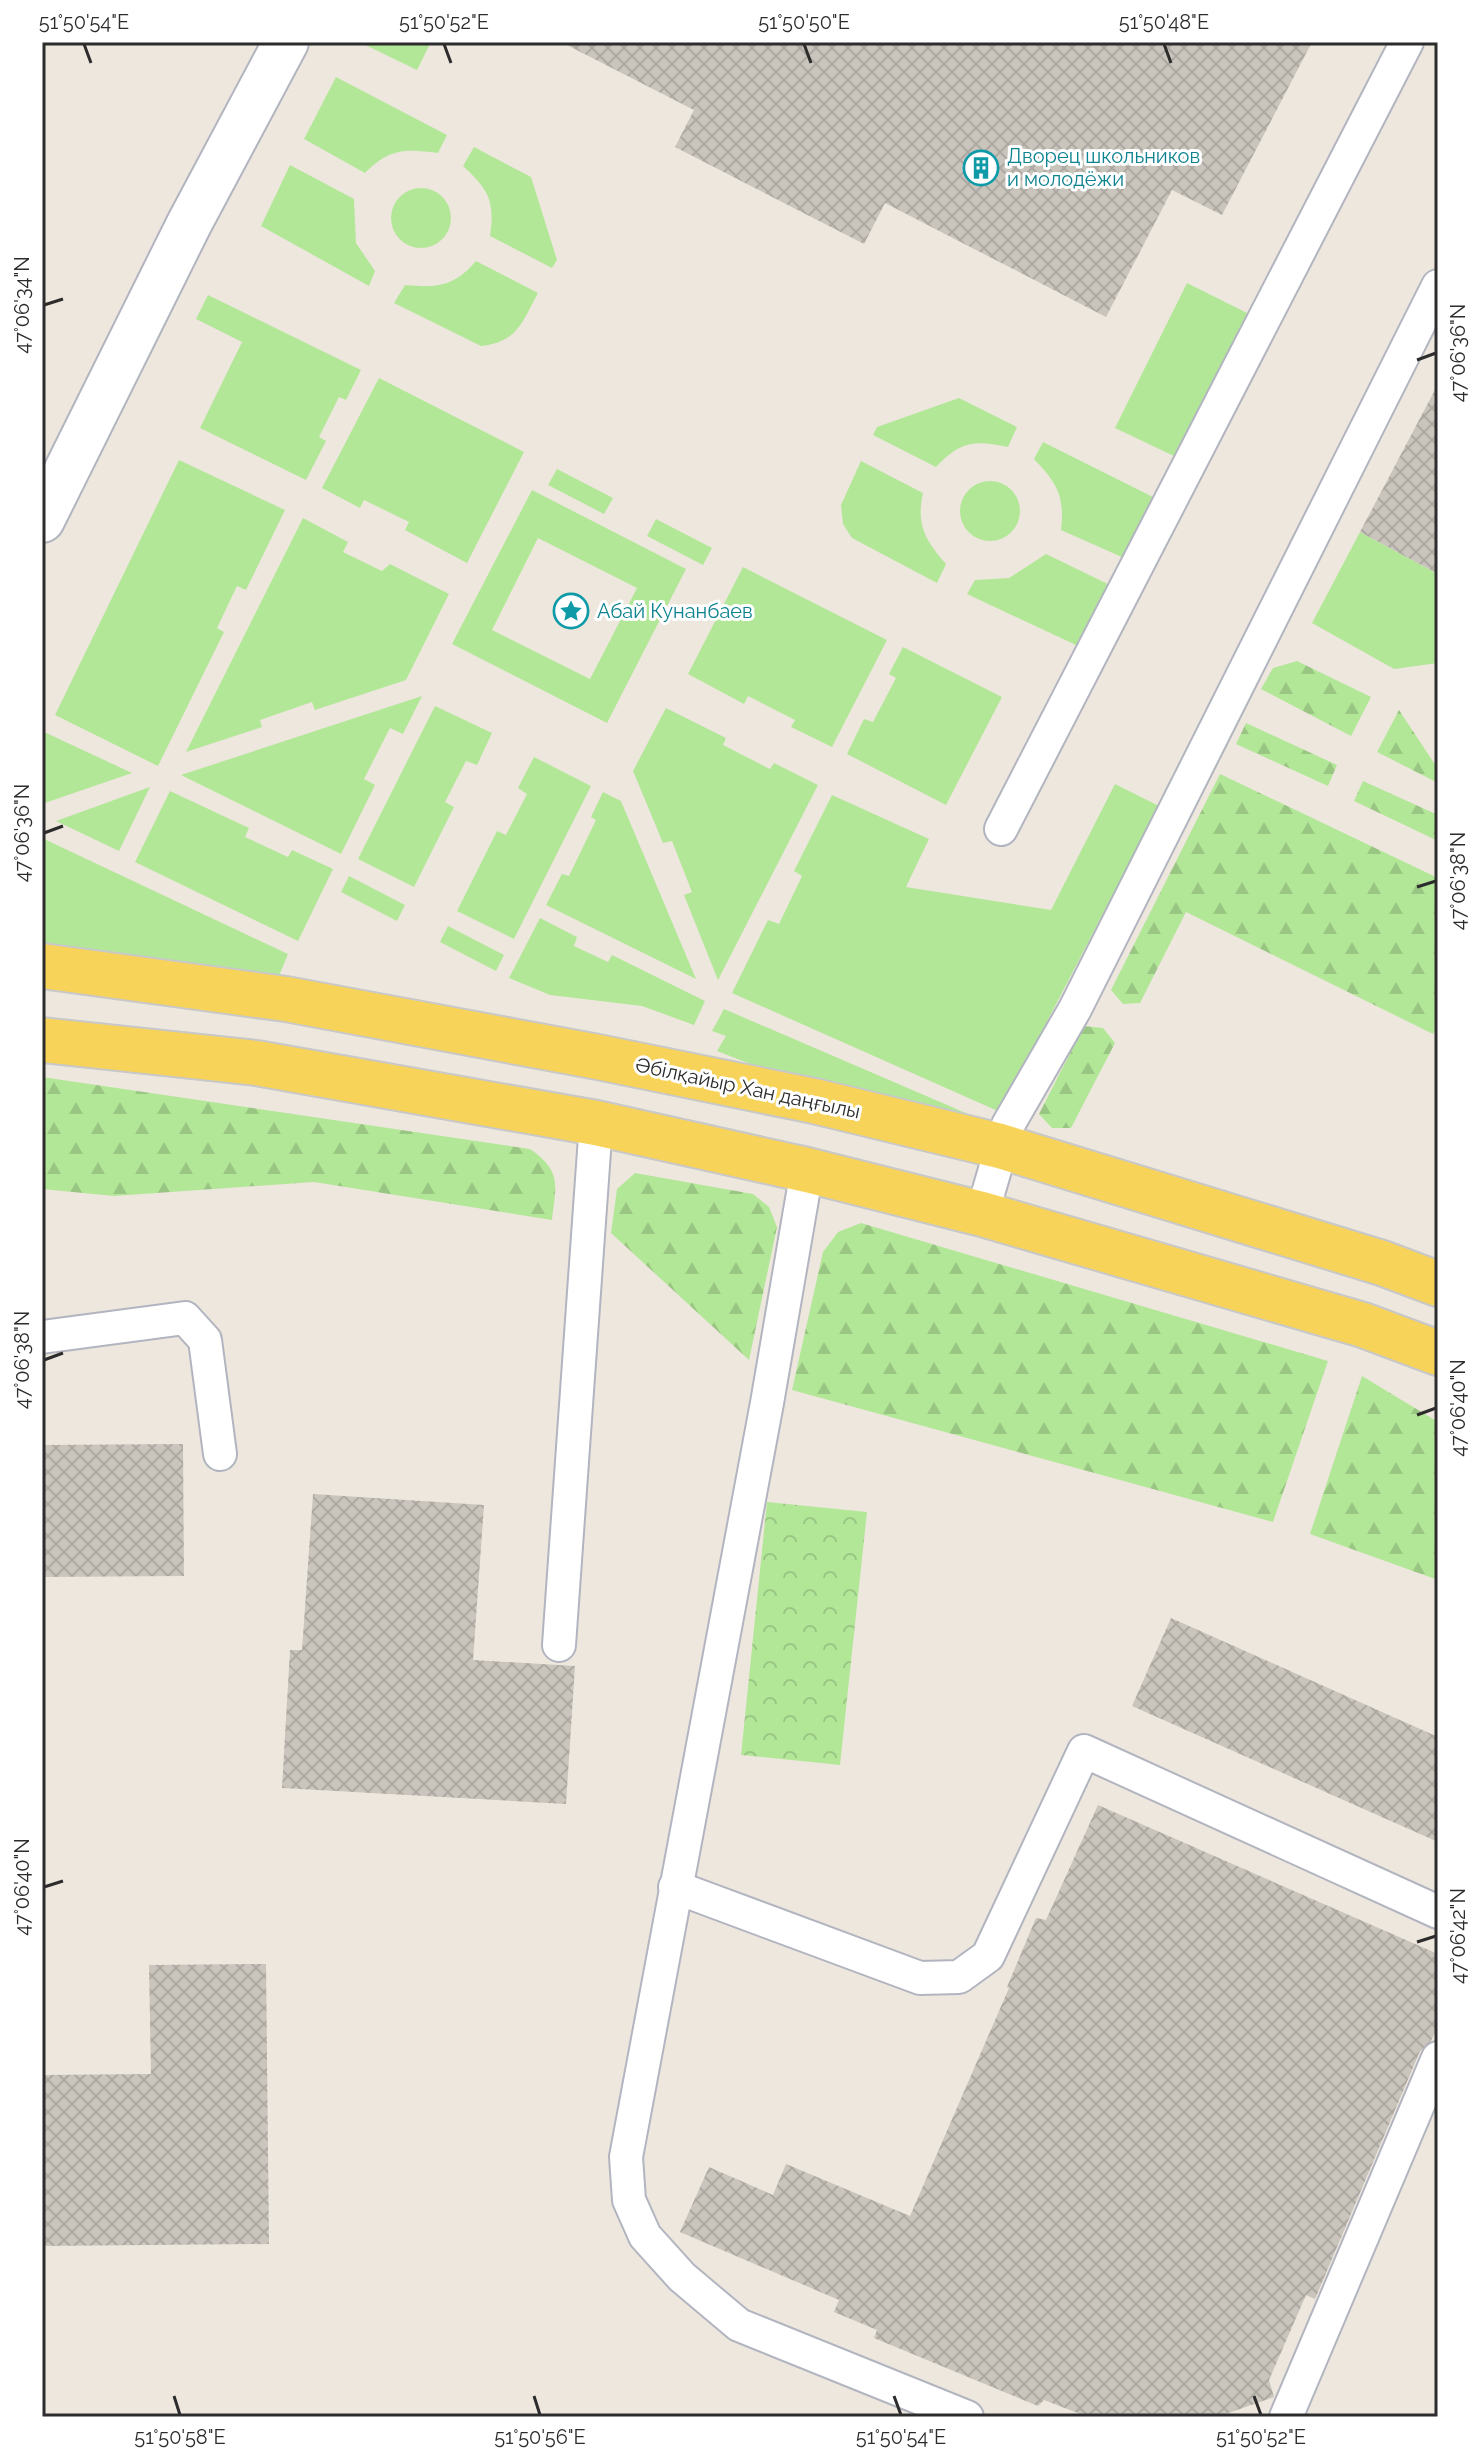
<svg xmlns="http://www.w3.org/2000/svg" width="1480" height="2459" viewBox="0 0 1480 2459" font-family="Raleway,sans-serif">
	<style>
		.grass { fill: #b3e798; fill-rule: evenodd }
		.forest { fill: url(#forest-firs) }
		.park { fill: url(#park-crowns) }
		.building { fill: url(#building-cross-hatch) }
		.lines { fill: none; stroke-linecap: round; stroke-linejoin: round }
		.lane-casing { stroke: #b2b5c0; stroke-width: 36 }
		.street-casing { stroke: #b2b5c0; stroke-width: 48 }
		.primary-casing { stroke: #c8c8c8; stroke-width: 48 }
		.lane { stroke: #fff; stroke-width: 32 }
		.street { stroke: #fff; stroke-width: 44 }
		.primary { stroke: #f8d359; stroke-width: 44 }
		.ticks { fill: none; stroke: #2c2c2c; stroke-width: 3 }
		.labels { text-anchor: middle; stroke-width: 6; stroke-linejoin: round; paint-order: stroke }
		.culture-label { font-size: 20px; fill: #0d838f; stroke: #fff; text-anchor: start }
		.street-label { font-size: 20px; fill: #2c2c2c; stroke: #fff }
		.neatline { fill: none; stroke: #2c2c2c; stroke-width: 3 }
		.ticks-label { font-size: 20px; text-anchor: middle; fill: #2c2c2c }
	</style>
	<defs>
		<pattern id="forest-firs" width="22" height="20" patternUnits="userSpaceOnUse" patternTransform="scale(2)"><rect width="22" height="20" fill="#b3e798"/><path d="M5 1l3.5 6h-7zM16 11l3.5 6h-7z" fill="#9ac683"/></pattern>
		<pattern id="park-crowns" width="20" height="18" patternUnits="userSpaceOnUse" patternTransform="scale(2)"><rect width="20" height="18" fill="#b3e798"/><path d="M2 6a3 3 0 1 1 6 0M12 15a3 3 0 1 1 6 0" fill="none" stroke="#9ac683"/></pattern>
		<pattern id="building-cross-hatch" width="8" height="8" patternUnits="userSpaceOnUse" patternTransform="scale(2)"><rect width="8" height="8" fill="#c9c5bc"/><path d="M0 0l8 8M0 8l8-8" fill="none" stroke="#ada9a2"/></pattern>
	</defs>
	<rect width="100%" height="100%" fill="#eee7de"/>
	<path class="grass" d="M 359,42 L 431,42 L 417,70 Z
		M 336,77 L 447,135 L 438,153 C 405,149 390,148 365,173 L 304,139 Z
		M 474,147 L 531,177 L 557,260 L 552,268 L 490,236 C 495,201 489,190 463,166 Z
		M 290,165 L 354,199 L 356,243 L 375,271 L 369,286 L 261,226 Z
		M391 218a30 30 0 1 1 60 0a30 30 0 1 1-60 0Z
		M 476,261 L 538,293 C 522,322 518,342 481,346 L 394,303 L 405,285 C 436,288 454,287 476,261 Z
		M 1187,283 L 1247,313 L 1176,457 L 1115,428 Z
		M 208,295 L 361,370 L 346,400 L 339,397 L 319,437 L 326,441 L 306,480 L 200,428 L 242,342 L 196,319 Z
		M 379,378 L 524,452 L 467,563 L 405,530 L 409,522 L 364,500 L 360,508 L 322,488 Z
		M 959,398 L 1017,427 L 1008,447 C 974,440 961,441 936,467 L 873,435 L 877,427 Z
		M 1043,442 L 1155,498 L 1124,558 L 1061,530 C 1065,496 1057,483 1034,459 Z
		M 179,460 L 285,510 L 246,590 L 237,586 L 217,628 L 224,632 L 158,766 L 55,715 Z
		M 861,461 L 923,493 C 916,525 925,540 946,564 L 937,583 L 852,538 L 843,524 L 841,505 Z
		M 557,469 L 613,498 L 604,514 L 548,485 Z
		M960 511a30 30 0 1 1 60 0a30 30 0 1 1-60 0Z
		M 532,490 L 686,569 L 607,723 L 452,644 ZM 538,538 L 637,588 L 590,679 L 492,630 Z
		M 303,518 L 348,542 L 343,552 L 382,571 L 390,564 L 449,594 L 406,680 L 315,710 L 312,702 L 260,720 L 262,727 L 186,752 Z
		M 656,519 L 712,548 L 703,565 L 647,536 Z
		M 1360,532 L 1438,574 L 1438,663 L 1394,669 L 1312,623 Z
		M 1046,554 L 1112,586 L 1078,646 L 967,594 L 975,580 L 1009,578 Z
		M 743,567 L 887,640 L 832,747 L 791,727 L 795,720 L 748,696 L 744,704 L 688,674 Z
		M 903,647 L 1002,697 L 946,805 L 847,754 L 864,719 L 873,722 L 896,678 L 889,674 Z
		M 422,696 L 403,734 L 390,728 L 364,779 L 375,785 L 341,854 L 181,775 Z
		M 435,706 L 492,733 L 477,765 L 466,761 L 445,802 L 454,807 L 414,887 L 358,859 Z
		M 666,708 L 726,738 L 723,745 L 770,769 L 774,763 L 818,785 L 718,980 L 684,895 L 692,892 L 672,841 L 663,843 L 633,771 Z
		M 42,731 L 132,773 L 42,804 Z
		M 534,757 L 591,786 L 514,939 L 457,911 L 497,831 L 506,835 L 527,794 L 518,788 Z
		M 1115,784 L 1159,806 L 1000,1112 L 732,993 L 768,920 L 779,924 L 802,876 L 794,871 L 832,795 L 929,839 L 906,887 L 1051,910 Z
		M 150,787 L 119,851 L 56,821 Z
		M 170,791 L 249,828 L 245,837 L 288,857 L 292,850 L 333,869 L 298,941 L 135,862 Z
		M 603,792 L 621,801 L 696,979 L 546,905 L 562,874 L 569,876 L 596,820 L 591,817 Z
		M 42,838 L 288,954 L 276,983 L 42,952 Z
		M 349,876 L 405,905 L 397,921 L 341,892 Z
		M 540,918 L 577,937 L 574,946 L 608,962 L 612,955 L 705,1001 L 694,1025 L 642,1006 L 550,995 L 509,978 Z
		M 448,926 L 504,955 L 496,971 L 440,942 Z
		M 724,1009 L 989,1123 L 840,1099 L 717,1051 L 726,1036 L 712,1031 Z"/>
	<path class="forest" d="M 1297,661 L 1371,697 L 1351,736 L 1261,689 L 1273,668 Z
		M 1399,710 L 1438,769 L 1438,783 L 1377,752 Z
		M 1246,723 L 1337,765 L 1328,786 L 1236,744 Z
		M 1220,774 L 1438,878 L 1438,1023 L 1433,1034 L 1186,912 L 1140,1003 L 1123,1004 L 1111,990 Z
		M 1363,781 L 1438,815 L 1438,841 L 1354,801 Z
		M 1084,1026 L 1103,1028 L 1115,1043 L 1071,1128 L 1052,1128 L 1039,1114 Z
		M 42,1077 L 530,1149 C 562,1171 556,1185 552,1220 L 314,1182 L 114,1196 L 42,1189 Z
		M 635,1173 L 753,1194 L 769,1207 L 777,1227 L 749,1360 L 611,1233 L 617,1189 Z
		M 861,1223 L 1328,1361 L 1273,1522 L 792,1390 L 823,1252 L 838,1232 Z
		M 1362,1376 L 1438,1422 L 1438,1580 L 1310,1534 Z"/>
	<path class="park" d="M 767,1502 L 867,1512 L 840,1765 L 741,1755 Z"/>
	<path class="building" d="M 561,42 L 1312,42 L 1222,215 L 1172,190 L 1106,317 L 885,203 L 864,244 L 675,147 L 694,110 Z
		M 1438,384 L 1438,574 L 1360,532 Z
		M 183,1444 L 184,1576 L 42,1577 L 42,1445 Z
		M 313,1494 L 484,1505 L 473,1660 L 575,1666 L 566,1804 L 282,1788 L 290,1650 L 302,1650 Z
		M 1171,1618 L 1438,1737 L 1438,1842 L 1132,1706 Z
		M 1098,1805 L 1438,1954 L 1438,2026 L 1431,2041 L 1420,2051 L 1315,2299 L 1306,2295 L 1269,2380 L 1274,2397 L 1217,2417 L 1088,2417 L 1044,2400 L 1038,2406 L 874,2338 L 877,2330 L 834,2312 L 839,2300 L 680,2232 L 709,2167 L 773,2195 L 786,2164 L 910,2216 L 1009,1988 L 1007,1987 L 1036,1918 L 1046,1920 Z
		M 266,1964 L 269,2244 L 42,2246 L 42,2075 L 151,2074 L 149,1965 Z"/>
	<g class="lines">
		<g class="lane-casing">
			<path id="lane" d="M 1001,829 L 1407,42
				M 807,1170 L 767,1403 L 626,2157 L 629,2200 L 645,2236 L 682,2277 L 739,2325 L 967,2417
				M 982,1214 L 1008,1125 L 1075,1009 L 1438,286
				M 42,1337 L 185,1318 L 205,1340 L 220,1454
				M 559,1645 L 596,1123
				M 675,1887 L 920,1978 L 959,1977 L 988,1956 L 1084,1751 L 1438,1912
				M 1286,2417 L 1438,2058"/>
		</g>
		<g class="street-casing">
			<path id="street" d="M 42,520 L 189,224 L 286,42"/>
		</g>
		<g class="primary-casing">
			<path id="primary" d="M 42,966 L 286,999 L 598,1057 L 814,1101 L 1000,1146 L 1382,1263 L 1438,1284
				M 42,1040 L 256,1063 L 596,1123 L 807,1170 L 982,1214 L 1363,1325 L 1438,1353"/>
		</g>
		<use href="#lane" class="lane"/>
		<use href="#street" class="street"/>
		<use href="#primary" class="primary"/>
	</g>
	<path class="ticks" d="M 84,44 L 91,63M 444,44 L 451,63M 804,44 L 811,63M 1164,44 L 1171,63M 44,305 L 63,299M 1417,360 L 1436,353M 44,833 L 63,826M 1417,887 L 1436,881M 44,1360 L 63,1353M 1417,1415 L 1436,1408M 44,1887 L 63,1881M 1417,1942 L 1436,1936M 174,2396 L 180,2415M 534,2396 L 540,2415M 894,2396 L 901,2415M 1254,2396 L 1261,2415"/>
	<defs>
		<g id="building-ring" transform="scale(1.8)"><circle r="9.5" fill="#fff" stroke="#0f9aa8" stroke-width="1.5"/><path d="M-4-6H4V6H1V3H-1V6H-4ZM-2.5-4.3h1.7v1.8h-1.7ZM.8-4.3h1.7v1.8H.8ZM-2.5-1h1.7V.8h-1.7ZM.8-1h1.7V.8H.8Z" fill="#0f9aa8"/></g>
		<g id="sight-ring" transform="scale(1.8)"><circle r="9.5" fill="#fff" stroke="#0f9aa8" stroke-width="1.5"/><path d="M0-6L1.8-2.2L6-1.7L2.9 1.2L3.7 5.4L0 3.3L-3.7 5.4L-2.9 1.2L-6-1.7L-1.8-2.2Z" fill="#0f9aa8"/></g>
	</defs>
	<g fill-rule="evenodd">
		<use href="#building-ring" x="981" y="168"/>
		<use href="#sight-ring" x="571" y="611"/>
	</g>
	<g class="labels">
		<g class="culture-label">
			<text x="1007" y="163">Дворец школьников<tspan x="1007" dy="23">и молодёжи</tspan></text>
			<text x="597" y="618">Абай Кунанбаев</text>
		</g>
		<g class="street-label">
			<text transform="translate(748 1088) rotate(12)" y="7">Әбілқайыр Хан даңғылы</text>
		</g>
	</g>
	<rect width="1480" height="2459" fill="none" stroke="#ffffff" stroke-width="88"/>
	<rect x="44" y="44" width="1392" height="2371" class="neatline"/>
	<g class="ticks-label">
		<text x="84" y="29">51°50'54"E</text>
		<text x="444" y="29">51°50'52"E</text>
		<text x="804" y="29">51°50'50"E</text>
		<text x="1164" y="29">51°50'48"E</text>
		<text transform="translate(22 305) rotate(-90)" y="7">47°06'34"N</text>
		<text transform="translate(1458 353) rotate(-90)" y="7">47°06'36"N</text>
		<text transform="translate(22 833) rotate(-90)" y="7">47°06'36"N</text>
		<text transform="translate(1458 881) rotate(-90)" y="7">47°06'38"N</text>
		<text transform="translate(22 1360) rotate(-90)" y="7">47°06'38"N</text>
		<text transform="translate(1458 1408) rotate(-90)" y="7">47°06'40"N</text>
		<text transform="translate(22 1887) rotate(-90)" y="7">47°06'40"N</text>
		<text transform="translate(1458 1936) rotate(-90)" y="7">47°06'42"N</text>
		<text x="180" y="2444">51°50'58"E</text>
		<text x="540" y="2444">51°50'56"E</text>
		<text x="901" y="2444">51°50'54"E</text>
		<text x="1261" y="2444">51°50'52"E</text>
	</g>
</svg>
